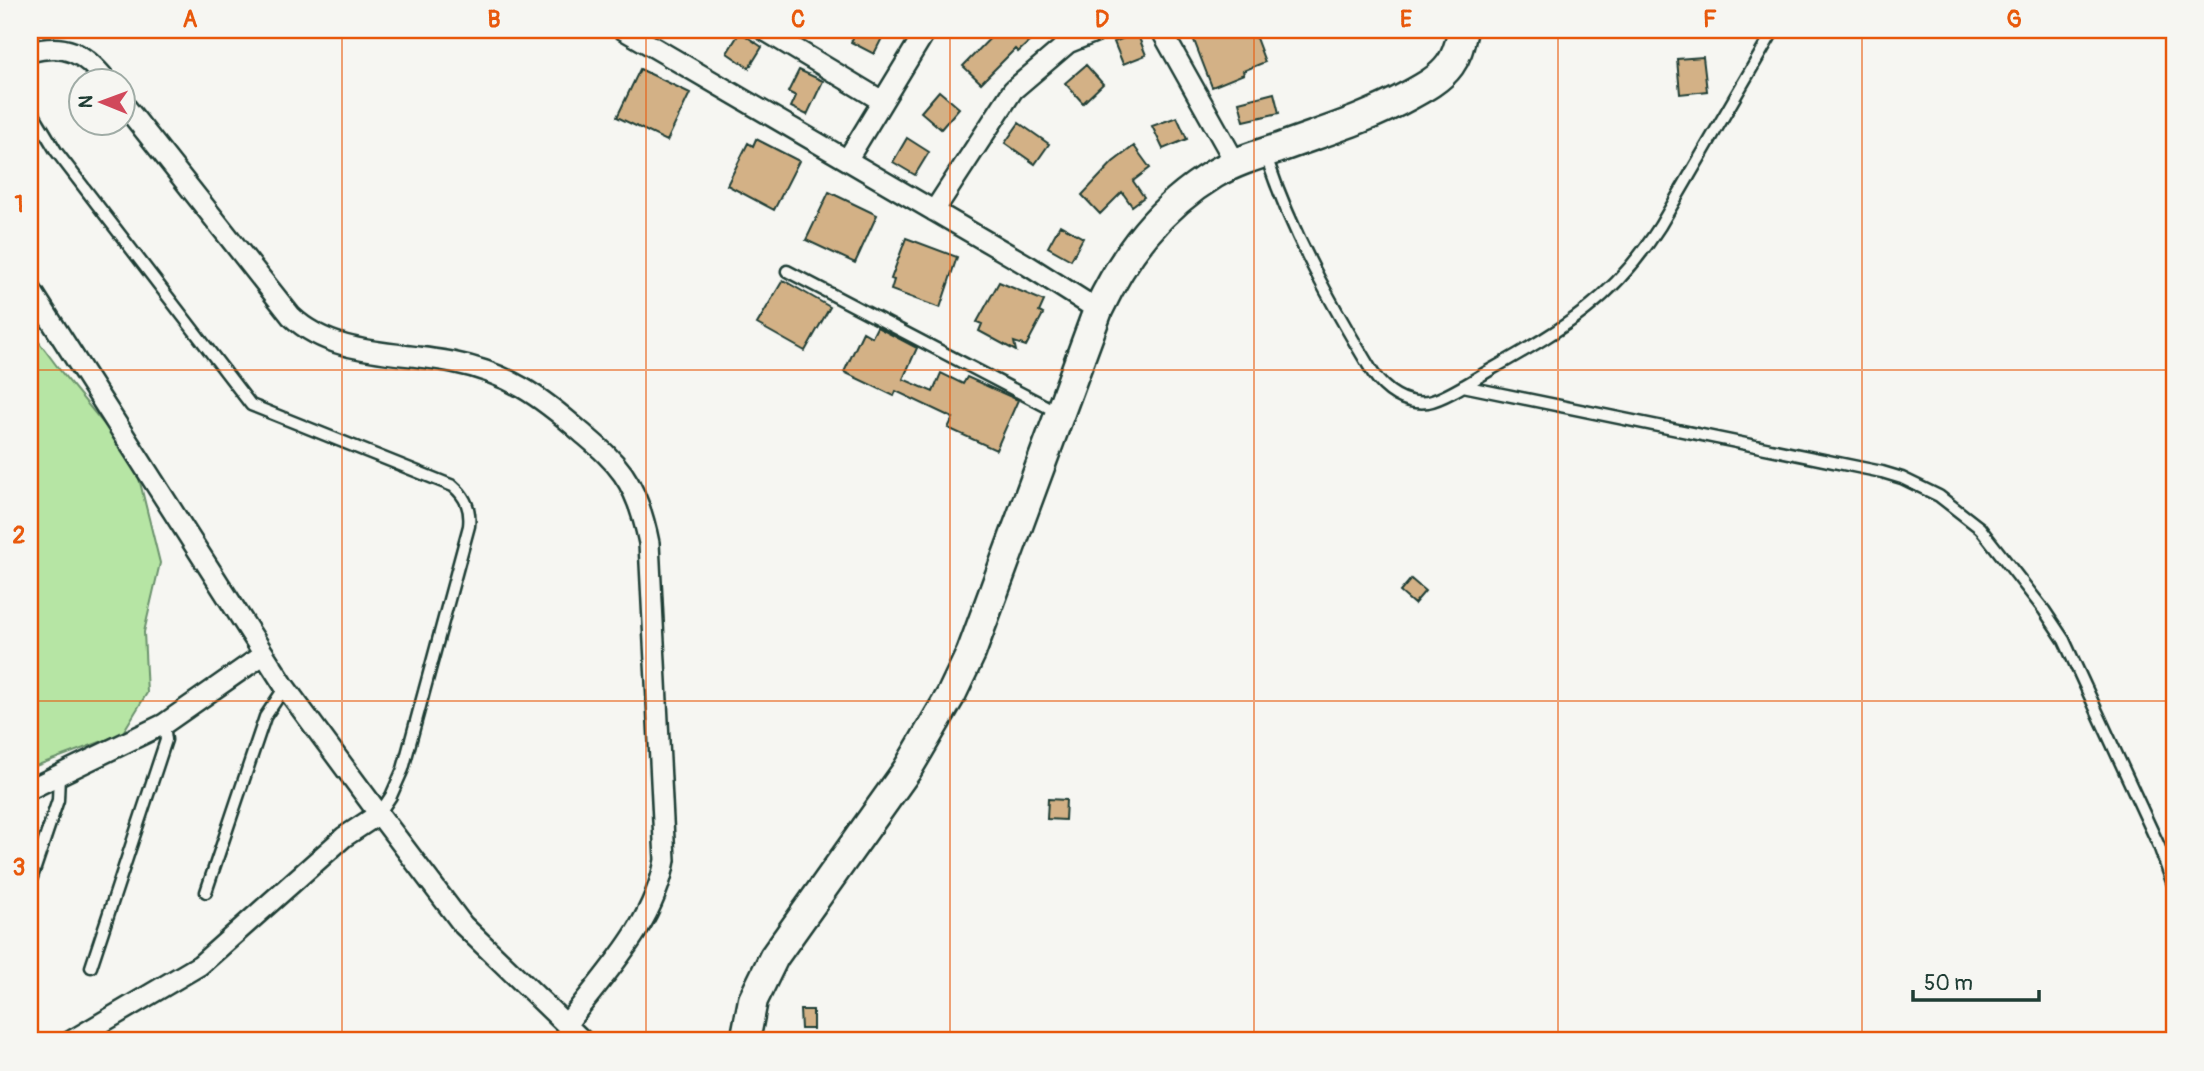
<svg xmlns="http://www.w3.org/2000/svg" width="2204" height="1071" viewBox="0 0 2204 1071" font-family="Pangolin,sans-serif">
	<style>
		.green { fill: #b6e5a4; stroke: #6a916c; stroke-width: 2 }
		.building { fill: #d3b186; stroke: #1f3d34; stroke-width: 2 }
		.lines { fill: none; stroke-linecap: round; stroke-linejoin: round }
		.lane-casing { stroke: #1f3d34; stroke-width: 15 }
		.street-casing { stroke: #1f3d34; stroke-width: 24 }
		.secondary-casing { stroke: #1f3d34; stroke-width: 33 }
		.lane { stroke: #f6f6f2; stroke-width: 10 }
		.street { stroke: #f6f6f2; stroke-width: 19 }
		.secondary { stroke: #f6f6f2; stroke-width: 28 }
		.grid { fill: none; stroke: #e8590c; stroke-width: 2; stroke-opacity: 0.55 }
		.neatline { fill: none; stroke: #e8590c; stroke-width: 2.5 }
		.grid-label { font-size: 23px; text-anchor: middle; font-weight: bold; fill: #e8590c }
	</style>
	<rect width="100%" height="100%" fill="#f6f6f2"/>
	<filter id="ink" filterUnits="userSpaceOnUse"><feTurbulence type="fractalNoise" baseFrequency=".0143" numOctaves="2"/><feDisplacementMap in="SourceGraphic" scale="14" xChannelSelector="R" yChannelSelector="G"/><feConvolveMatrix kernelMatrix="1 2 1 2 8 2 1 2 1" color-interpolation-filters="sRGB"/></filter>
	<g filter="url(#ink)">
		<path class="green" d="M 30,330 L 62,373 L 135,462 L 160,563 L 144,632 L 147,693 L 122,734 L 30,768 Z"/>
		<path class="building" d="M 857,30 L 886,30 L 874,54 L 851,42 Z
			M 998,30 L 1042,30 L 1018,52 L 1015,49 L 981,83 L 963,66 Z
			M 1205,30 L 1253,30 L 1265,62 L 1243,71 L 1244,74 L 1212,87 L 1192,35 Z
			M 740,32 L 762,47 L 749,68 L 727,53 Z
			M 1137,33 L 1146,55 L 1123,64 L 1114,42 Z
			M 1703,57 L 1707,91 L 1680,94 L 1677,59 Z
			M 1086,65 L 1103,84 L 1083,103 L 1065,83 Z
			M 640,69 L 690,93 L 667,141 L 617,117 Z
			M 799,70 L 823,81 L 807,115 L 791,107 L 796,96 L 788,92 Z
			M 939,91 L 959,108 L 941,129 L 921,112 Z
			M 1274,93 L 1279,113 L 1244,121 L 1239,102 Z
			M 1177,117 L 1187,139 L 1163,149 L 1152,126 Z
			M 1019,123 L 1049,144 L 1035,164 L 1005,143 Z
			M 907,138 L 929,152 L 915,175 L 893,162 Z
			M 756,139 L 799,161 L 774,210 L 727,185 L 748,143 L 753,146 Z
			M 1134,146 L 1150,168 L 1133,181 L 1144,197 L 1132,206 L 1122,192 L 1100,214 L 1082,195 L 1113,162 Z
			M 829,192 L 877,215 L 855,263 L 806,240 Z
			M 1060,225 L 1083,238 L 1071,260 L 1048,247 Z
			M 906,238 L 957,257 L 940,308 L 891,290 L 894,280 L 891,279 Z
			M 783,280 L 830,307 L 805,351 L 757,324 Z
			M 999,282 L 1044,301 L 1039,312 L 1043,314 L 1026,346 L 1014,342 L 1016,351 L 979,331 L 982,324 L 977,322 Z
			M 877,327 L 917,348 L 903,379 L 933,392 L 941,373 L 963,384 L 967,377 L 1018,400 L 996,450 L 948,428 L 953,418 L 896,391 L 894,396 L 844,372 L 863,332 L 872,337 Z
			M 1411,579 L 1425,591 L 1414,604 L 1400,592 Z
			M 1048,799 L 1066,800 L 1065,820 L 1047,819 Z
			M 800,1010 L 813,1010 L 813,1029 L 801,1029 Z"/>
		<g class="lines">
			<g class="lane-casing">
				<path id="lane" d="M 30,108 L 56,151 L 251,405 L 453,486 C 466,497 471,509 469,526 L 403,769 L 391,796 L 379,814
					M 1266,156 C 1293,236 1330,302 1373,373 C 1385,391 1405,405 1428,402 C 1444,399 1470,382 1485,373 C 1562,329 1611,303 1660,226 L 1774,30
					M 787,271 L 1059,413
					M 1463,386 L 1882,472 L 1902,478 L 1939,496 L 1980,528 L 2044,610 L 2064,640 L 2159,846 L 2174,887
					M 30,883 L 58,800 L 59,775
					M 206,892 L 265,717 L 285,687
					M 91,967 L 166,740 L 164,724"/>
			</g>
			<g class="street-casing">
				<path id="street" d="M 624,30 L 1027,265 L 1098,310
					M 764,30 L 882,101
					M 1161,30 L 1235,162
					M 30,52 C 65,42 84,53 106,80
					M 122,102 L 291,316 C 334,357 398,351 452,362 C 508,373 540,396 581,432 C 596,445 611,457 623,474 C 637,494 644,518 649,543 L 665,860 C 654,925 604,974 566,1025
					M 847,160 L 926,30
					M 934,211 L 1013,90 L 1068,43 L 1100,30
					M 30,288 L 285,687 L 379,814 L 463,925 L 583,1041
					M 30,789 L 164,724 L 264,654
					M 71,1041 L 200,965 L 344,837 L 379,814"/>
			</g>
			<g class="secondary-casing">
				<path id="secondary" d="M 745,1041 L 753,1000 L 774,957 L 907,770 L 951,695 L 971,653 L 1098,310 C 1125,253 1160,207 1214,174 C 1234,162 1257,155 1279,148 C 1322,132 1367,119 1408,96 C 1423,88 1440,79 1450,65 C 1458,54 1460,42 1463,30"/>
			</g>
			<use href="#lane" class="lane"/>
			<use href="#street" class="street"/>
			<use href="#secondary" class="secondary"/>
		</g>
	</g>
	<path class="grid" d="M 342,30 L 342,1041M 646,30 L 646,1041M 950,30 L 950,1041M 1254,30 L 1254,1041M 1558,30 L 1558,1041M 1862,30 L 1862,1041M 30,370 L 2174,370M 30,701 L 2174,701"/>
	<rect width="2204" height="1071" fill="none" stroke="#f6f6f2" stroke-width="77"/>
	<g transform="translate(102 102) rotate(271)"><circle r="33" fill="#f6f6f2" stroke="#a0aca6" stroke-width="2"/>
	<path d="M0-5L12 26L0 18L-12 26Z" fill="#d1495b"/>
	<text y="-10" font-size="19" font-weight="bold" text-anchor="middle" fill="#1f3d34">N</text>
	</g>
	<path d="M1913 990v10h126v-10" fill="none" stroke="#1f3d34" stroke-width="3.5"/>
	<text x="1924" y="990" font-size="21" fill="#1f3d34" stroke="#f6f6f2" stroke-width="5" paint-order="stroke">50 m</text>
	<rect x="38" y="38" width="2128" height="994" class="neatline"/>
	<g class="grid-label">
		<text x="190" y="27">A</text>
		<text x="494" y="27">B</text>
		<text x="798" y="27">C</text>
		<text x="1102" y="27">D</text>
		<text x="1406" y="27">E</text>
		<text x="1710" y="27">F</text>
		<text x="2014" y="27">G</text>
		<text x="19" y="212">1</text>
		<text x="19" y="543">2</text>
		<text x="19" y="875">3</text>
	</g>
</svg>
